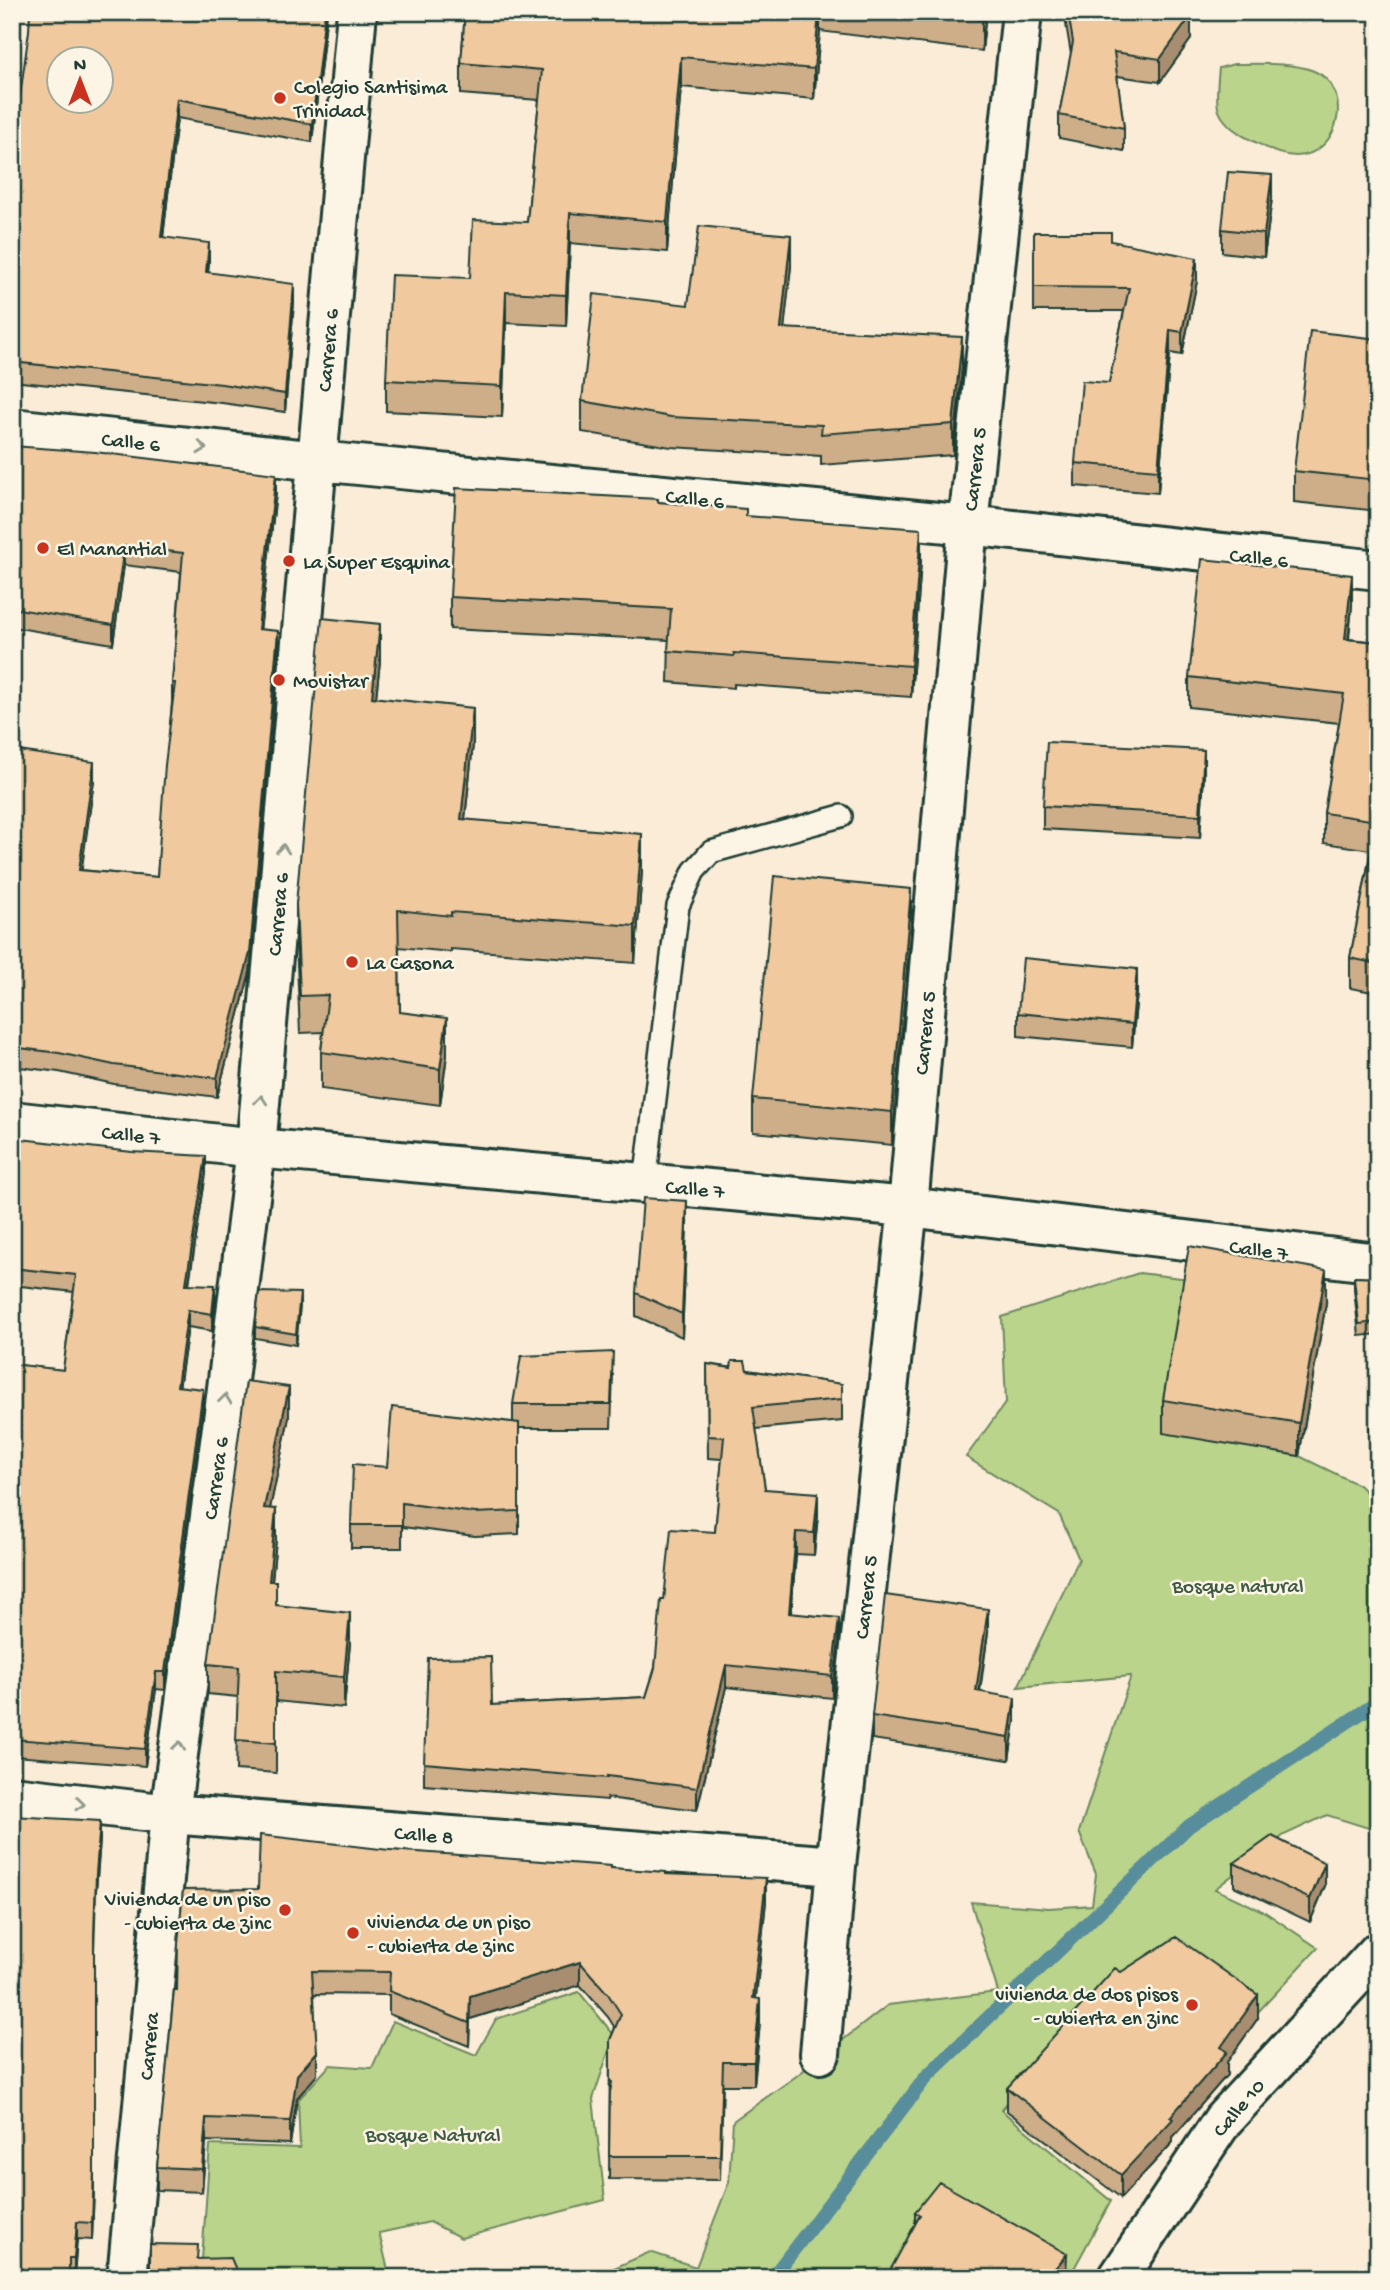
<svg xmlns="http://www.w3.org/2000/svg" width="1390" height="2290" viewBox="0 0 1390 2290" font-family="'Gochi Hand',sans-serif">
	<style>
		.green { fill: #bbd48b; stroke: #6d8860; stroke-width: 2 }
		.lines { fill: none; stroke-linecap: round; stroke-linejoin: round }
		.stream { stroke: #598d9b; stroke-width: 14 }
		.lane-casing { stroke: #1f3d34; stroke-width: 26 }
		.street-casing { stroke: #1f3d34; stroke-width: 44 }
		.lane { stroke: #fcf5e5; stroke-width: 21 }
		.street { stroke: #fcf5e5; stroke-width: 38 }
		.wall { fill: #cead89; stroke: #1f3d34; stroke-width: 2 }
		.shaded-wall { fill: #a88d6f; stroke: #1f3d34; stroke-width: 2 }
		.building { fill: #f0c99f; stroke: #1f3d34; stroke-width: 2; fill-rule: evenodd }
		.oneway { stroke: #8e998c }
		.poi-dot { fill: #c8321e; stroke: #fcf5e5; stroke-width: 2.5 }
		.labels { text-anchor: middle; stroke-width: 5; stroke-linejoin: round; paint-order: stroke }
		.poi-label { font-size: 21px; fill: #1f3d34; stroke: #fcf5e5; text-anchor: start }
		.street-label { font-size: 21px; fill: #1f3d34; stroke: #fcf5e5 }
		.park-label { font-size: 21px; fill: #3e5b45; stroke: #fcf5e5 }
	</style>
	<rect width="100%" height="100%" fill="#faecd7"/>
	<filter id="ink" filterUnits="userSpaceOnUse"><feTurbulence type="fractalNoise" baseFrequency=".0143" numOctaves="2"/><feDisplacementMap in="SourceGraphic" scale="14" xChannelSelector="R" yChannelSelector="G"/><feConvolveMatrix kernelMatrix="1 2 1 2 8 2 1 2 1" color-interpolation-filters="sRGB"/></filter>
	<g filter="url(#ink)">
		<path class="green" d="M 1234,64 C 1257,64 1293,62 1314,71 C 1354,88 1341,155 1296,156 C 1278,156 1266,147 1251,140 C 1240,135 1224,124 1219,111 C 1215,102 1218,79 1219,68 Z
			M 1139,1273 L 1189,1279 L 1299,1456 L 1359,1485 L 1378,1504 L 1378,1831 L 1327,1815 L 1284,1835 L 1215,1889 L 1265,1912 L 1318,1948 L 1258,2012 L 1177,1953 L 1059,2039 L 1001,2110 L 1111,2201 L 1071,2274 L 938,2201 L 980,2278 L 592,2278 L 650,2252 L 696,2267 L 729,2182 L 733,2121 L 795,2077 L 888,2005 L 998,1992 L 971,1902 L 1049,1908 L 1092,1905 L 1096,1874 L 1079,1832 L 1131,1676 L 1018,1687 L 1079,1559 L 1059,1514 L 966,1457 L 1006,1402 L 1002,1317 Z
			M 579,1992 L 614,2035 L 593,2099 L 605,2200 L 461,2238 L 430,2222 L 379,2233 L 390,2278 L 231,2278 L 201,2274 L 210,2145 L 300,2148 L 298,2100 L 330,2065 L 372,2068 L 393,2021 L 476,2055 L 496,2019 Z"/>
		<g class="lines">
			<path class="stream" d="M 772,2278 L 927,2076 L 1189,1826 L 1378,1702"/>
			<g class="lane-casing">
				<path id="lane" d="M 645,1183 L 678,906 L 694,871 L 711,852 L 841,816"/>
			</g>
			<g class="street-casing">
				<path id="street" d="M 12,428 L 318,461 L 968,525 L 1378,570
					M 12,1121 L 256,1148 L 908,1207 L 1378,1263
					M 12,1796 L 170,1814 L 836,1866
					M 820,2054 L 836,1866 L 908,1207 L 968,525 L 1022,12
					M 127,2278 L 170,1814 L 225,1405 L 256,1148 L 357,12
					M 1118,2278 L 1223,2120 L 1378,1952"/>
			</g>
			<use href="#lane" class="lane"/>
			<use href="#street" class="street"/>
		</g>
		<path class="wall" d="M 327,12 L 312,142 L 177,118 L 163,237 L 209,262 L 208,272 L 294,302 L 285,412 L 222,403 L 12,381 L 12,154 Z
			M 465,12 L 986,12 L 982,51 L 820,31 L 814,99 L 681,87 L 667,252 L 570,243 L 566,326 L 506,323 L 502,417 L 386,411 L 386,380 L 470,278 L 527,222 L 539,100 L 461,94 L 461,63 Z
			M 1064,12 L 1168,12 L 1191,39 L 1160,82 L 1117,76 L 1124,128 L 1124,151 L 1059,138 L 1059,115 L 1071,54 Z
			M 1272,198 L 1264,257 L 1222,252 L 1222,229 Z
			M 1034,232 L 1111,241 L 1197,281 L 1182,355 L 1170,353 L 1158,493 L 1075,486 L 1075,463 L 1109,383 L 1124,311 L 1034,311 Z
			M 791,266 L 784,328 L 962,368 L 953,455 L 821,465 L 821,456 L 671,447 L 582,432 L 582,401 L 688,305 Z
			M 1378,339 L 1378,511 L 1294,502 L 1294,471 Z
			M 12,446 L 276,493 L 260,630 L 278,651 L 250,972 L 217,1097 L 114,1084 L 59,1072 L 12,1066 L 12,750 L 94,781 L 81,870 L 157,877 L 172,702 L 172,683 L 181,572 L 124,565 L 113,644 L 12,627 Z
			M 658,502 L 746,516 L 921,561 L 911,697 L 734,684 L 734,688 L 668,682 L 669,640 L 450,629 L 450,597 Z
			M 1352,605 L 1349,639 L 1378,642 L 1378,993 L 1350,988 L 1350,958 L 1371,850 L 1324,843 L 1324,813 L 1339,723 L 1189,707 L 1189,677 Z
			M 380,661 L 376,698 L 473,744 L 465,819 L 642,871 L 635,963 L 451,949 L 451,952 L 399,947 L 400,1012 L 447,1055 L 440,1105 L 321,1089 L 321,1052 L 323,1032 L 300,1033 L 296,940 L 296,904 Z
			M 1204,774 L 1200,838 L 1043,829 L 1043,806 Z
			M 911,922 L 892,1145 L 753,1132 L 753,1099 Z
			M 1137,992 L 1132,1047 L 1018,1036 L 1018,1013 Z
			M 12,1138 L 206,1173 L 189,1284 L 215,1302 L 212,1331 L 188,1327 L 179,1386 L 203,1406 L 165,1690 L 156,1689 L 145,1766 L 14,1756 L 13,1774 L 12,1775 L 12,1364 L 63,1370 L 74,1292 L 12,1285 Z
			M 687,1224 L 682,1337 L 636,1316 L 636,1293 Z
			M 1354,1277 L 1378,1278 L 1378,1334 L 1359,1336 L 1354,1289 Z
			M 1326,1303 L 1299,1456 L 1163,1433 L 1163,1400 Z
			M 300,1305 L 296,1345 L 255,1338 L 255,1327 Z
			M 707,1364 L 842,1384 L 842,1421 L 756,1429 L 765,1489 L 818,1515 L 814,1555 L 796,1554 L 791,1613 L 839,1640 L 832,1698 L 726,1687 L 697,1810 L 607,1798 L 607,1800 L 424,1785 L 424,1763 L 492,1705 L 646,1697 L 655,1668 L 664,1600 L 715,1532 L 722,1459 L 708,1458 Z
			M 613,1375 L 611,1428 L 519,1428 L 519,1534 L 475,1536 L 402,1527 L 402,1548 L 351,1548 L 351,1525 L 513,1423 L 513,1404 Z
			M 289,1417 L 270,1508 L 276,1539 L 272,1581 L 276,1605 L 350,1643 L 344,1708 L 276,1701 L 276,1773 L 236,1770 L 238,1697 L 208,1694 L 208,1664 Z
			M 1370,1427 L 1378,1427 L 1378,1502 L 1376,1502 L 1370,1448 Z
			M 988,1632 L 980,1692 L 1015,1721 L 1009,1760 L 872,1739 L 872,1716 Z
			M 100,1839 L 96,1891 L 94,1952 L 94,2187 L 92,2240 L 77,2239 L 74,2275 L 12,2278 Z
			M 389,1850 L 611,1868 L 666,1874 L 766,1901 L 756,1998 L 760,2022 L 754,2085 L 723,2085 L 720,2180 L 609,2179 L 610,2040 L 615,2028 L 608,2017 L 580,1985 L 470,2019 L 469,2046 L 389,2014 L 389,1995 L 314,1994 L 317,2075 L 297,2098 L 290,2144 L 206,2141 L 202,2192 L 157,2190 L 157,2167 L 177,1990 L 258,1889 Z
			M 1234,1863 L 1325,1886 L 1310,1922 L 1234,1886 Z
			M 1121,1972 L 1258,2018 L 1227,2062 L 1227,2075 L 1173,2137 L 1173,2142 L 1121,2198 L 1007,2111 L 1007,2088 Z
			M 915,2212 L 1067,2277 L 915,2225 Z"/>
		<path class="shaded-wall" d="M 325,12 L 327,12 L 312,142 L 312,124 Z
			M 819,12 L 820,12 L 820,31 L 814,99 L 814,69 Z
			M 983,12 L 986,12 L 982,51 L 982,20 Z
			M 1191,16 L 1191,39 L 1160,82 L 1160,59 Z
			M 681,57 L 681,87 L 667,252 L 667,222 Z
			M 177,99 L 177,118 L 161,255 L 161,237 Z
			M 1272,175 L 1272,198 L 1264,257 L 1264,234 Z
			M 570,213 L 570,243 L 566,326 L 566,295 Z
			M 791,235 L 791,266 L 781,358 L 781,328 Z
			M 209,243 L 209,262 L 206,291 L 206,272 Z
			M 1197,258 L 1197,281 L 1182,355 L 1182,332 Z
			M 294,284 L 294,302 L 285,412 L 285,394 Z
			M 506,292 L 506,323 L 502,417 L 502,386 Z
			M 1170,330 L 1170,353 L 1158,493 L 1158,470 Z
			M 962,337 L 962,368 L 953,455 L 953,424 Z
			M 276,474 L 276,493 L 258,649 L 258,629 Z
			M 921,529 L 921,561 L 911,697 L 911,666 Z
			M 124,546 L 124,565 L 113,644 L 113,625 Z
			M 1352,575 L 1352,605 L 1345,669 L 1345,639 Z
			M 380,624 L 380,661 L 372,734 L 372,697 Z
			M 278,631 L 278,651 L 250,972 L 217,1097 L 217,1078 Z
			M 473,708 L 473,744 L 461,856 L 461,819 Z
			M 1204,750 L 1204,774 L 1200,838 L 1200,815 Z
			M 94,762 L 94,781 L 79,889 L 79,870 Z
			M 642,834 L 642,871 L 635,963 L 635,926 Z
			M 911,889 L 911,922 L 892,1145 L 892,1112 Z
			M 1137,969 L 1137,992 L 1132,1047 L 1132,1024 Z
			M 447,1018 L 447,1055 L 440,1105 L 440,1069 Z
			M 206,1156 L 206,1173 L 186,1301 L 186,1284 Z
			M 687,1201 L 687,1224 L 682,1337 L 682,1314 Z
			M 1326,1270 L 1326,1303 L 1299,1456 L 1299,1423 Z
			M 215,1285 L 215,1302 L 212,1331 L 212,1314 Z
			M 300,1293 L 300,1305 L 296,1345 L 296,1334 Z
			M 188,1310 L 188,1327 L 177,1403 L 177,1386 Z
			M 289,1387 L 289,1417 L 264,1538 L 264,1508 Z
			M 203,1389 L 203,1406 L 165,1690 L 165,1672 Z
			M 818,1493 L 818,1515 L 814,1555 L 814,1533 Z
			M 276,1509 L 276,1539 L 269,1611 L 269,1581 Z
			M 796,1532 L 796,1554 L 789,1635 L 789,1613 Z
			M 988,1609 L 988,1632 L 976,1714 L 976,1691 Z
			M 350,1613 L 350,1643 L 344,1708 L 344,1677 Z
			M 839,1618 L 839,1640 L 832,1698 L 832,1676 Z
			M 726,1665 L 726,1687 L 697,1810 L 697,1788 Z
			M 156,1672 L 156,1689 L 145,1766 L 145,1749 Z
			M 1015,1698 L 1015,1721 L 1009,1760 L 1009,1737 Z
			M 100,1821 L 100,1839 L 96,1891 L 96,1874 Z
			M 1325,1863 L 1325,1886 L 1310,1922 L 1310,1899 Z
			M 766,1878 L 766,1901 L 753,2021 L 753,1998 Z
			M 580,1962 L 580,1985 L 470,2019 L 469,2046 L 470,1996 Z
			M 1258,1995 L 1258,2018 L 1227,2062 L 1227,2075 L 1173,2137 L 1173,2142 L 1121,2198 L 1121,2175 L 1170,2117 Z
			M 760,1999 L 760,2022 L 754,2085 L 754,2062 Z
			M 317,2052 L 317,2075 L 297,2098 L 290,2144 L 290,2121 L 297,2075 Z
			M 206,2118 L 206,2141 L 202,2192 L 202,2169 Z
			M 94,2170 L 94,2187 L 92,2240 L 92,2223 Z
			M 77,2222 L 77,2239 L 74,2275 L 74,2258 Z
			M 1067,2254 L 1066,2278 L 1047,2278 Z"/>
		<path class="building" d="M 30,12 L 325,12 L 312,124 L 177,99 L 161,237 L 209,243 L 206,272 L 294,284 L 285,394 L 222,384 L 12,362 L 12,154 L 29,31 ZM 60,60 L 102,60 L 102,102 L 60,102 Z
			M 465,12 L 819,12 L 814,69 L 681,57 L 667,222 L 570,213 L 566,295 L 506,292 L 502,386 L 386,380 L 391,275 L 470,278 L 473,220 L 527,222 L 542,70 L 461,63 Z
			M 915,12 L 983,12 L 982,20 Z
			M 1068,12 L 1168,12 L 1191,16 L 1160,59 L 1114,52 L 1124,128 L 1059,115 L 1073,42 Z
			M 1228,172 L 1272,175 L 1264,234 L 1222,229 Z
			M 699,226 L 791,235 L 781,328 L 962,337 L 953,424 L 821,434 L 822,425 L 671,417 L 582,401 L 594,294 L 688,305 Z
			M 1034,232 L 1111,232 L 1111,241 L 1197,258 L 1182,332 L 1170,330 L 1158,470 L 1075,463 L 1082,381 L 1109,383 L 1129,288 L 1034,287 Z
			M 1310,331 L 1378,339 L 1378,480 L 1294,471 Z
			M 12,446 L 95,452 L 276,474 L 258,629 L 278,631 L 250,953 L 217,1078 L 114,1065 L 59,1053 L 12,1047 L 12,750 L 94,762 L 79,870 L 157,877 L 165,765 L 175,683 L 172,683 L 183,553 L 124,546 L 113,625 L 12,608 Z
			M 456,488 L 658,499 L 658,502 L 746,509 L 746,516 L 921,529 L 911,666 L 734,653 L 734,656 L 668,651 L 671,609 L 450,597 Z
			M 1202,559 L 1352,575 L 1345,639 L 1378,642 L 1378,964 L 1350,958 L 1377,821 L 1324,813 L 1344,694 L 1189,677 Z
			M 322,618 L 380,624 L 372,697 L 473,708 L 461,819 L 642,834 L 635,926 L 451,912 L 451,916 L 398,910 L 400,1012 L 447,1018 L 440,1069 L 321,1052 L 328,995 L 300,996 L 296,904 Z
			M 1047,742 L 1204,750 L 1200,815 L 1043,806 Z
			M 774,876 L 911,889 L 892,1112 L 753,1099 Z
			M 1023,958 L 1137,969 L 1132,1024 L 1018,1013 Z
			M 12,1138 L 132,1152 L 206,1156 L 186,1284 L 215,1285 L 212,1314 L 188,1310 L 177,1386 L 203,1389 L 165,1672 L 156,1672 L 145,1749 L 14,1739 L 13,1757 L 12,1757 L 12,1364 L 63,1370 L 76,1275 L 12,1268 Z
			M 643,1198 L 687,1201 L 682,1314 L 636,1293 Z
			M 1189,1246 L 1326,1270 L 1299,1423 L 1163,1400 Z
			M 1354,1277 L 1378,1278 L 1378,1322 L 1359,1324 Z
			M 259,1292 L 300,1293 L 296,1334 L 255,1327 Z
			M 613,1352 L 611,1404 L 513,1404 L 521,1356 Z
			M 732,1361 L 745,1361 L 747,1370 L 842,1384 L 842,1399 L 753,1407 L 765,1489 L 818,1493 L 814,1533 L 796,1532 L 789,1613 L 839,1618 L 832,1676 L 726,1665 L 697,1788 L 607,1776 L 607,1778 L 424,1763 L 428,1658 L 491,1657 L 492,1705 L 646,1697 L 655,1668 L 661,1600 L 664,1600 L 671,1529 L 715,1532 L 724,1437 L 708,1436 L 707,1364 L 731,1368 Z
			M 246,1381 L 289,1387 L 264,1508 L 276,1509 L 269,1581 L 276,1581 L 276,1605 L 350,1613 L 344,1677 L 276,1671 L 276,1743 L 236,1740 L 239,1667 L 208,1664 Z
			M 392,1407 L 519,1423 L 519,1511 L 475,1513 L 402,1503 L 402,1525 L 351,1525 L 353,1464 L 387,1467 Z
			M 1370,1427 L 1378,1427 L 1378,1481 L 1376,1481 Z
			M 885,1595 L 988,1609 L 976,1691 L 1015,1698 L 1009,1737 L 872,1716 Z
			M 12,1816 L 100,1821 L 96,1874 L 94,1935 L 94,2170 L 92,2223 L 77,2222 L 74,2258 L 69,2258 L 69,2278 L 12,2278 Z
			M 260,1835 L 389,1850 L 611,1866 L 611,1868 L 666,1872 L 666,1874 L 766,1878 L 753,1998 L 760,1999 L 754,2062 L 723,2062 L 720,2156 L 609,2156 L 610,2092 L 612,2082 L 610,2081 L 610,2040 L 621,2014 L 608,1994 L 580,1962 L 470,1996 L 469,2023 L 389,1991 L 390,1972 L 312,1971 L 317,2052 L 297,2075 L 290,2121 L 206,2118 L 202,2169 L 157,2167 L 174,1990 L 177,1990 L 178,1944 L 183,1890 L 258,1889 Z
			M 1272,1836 L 1325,1863 L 1310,1899 L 1234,1863 Z
			M 1176,1937 L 1258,1995 L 1221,2047 L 1227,2052 L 1170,2117 L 1173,2119 L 1121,2175 L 1007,2088 L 1115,1968 L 1121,1972 Z
			M 939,2182 L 1067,2254 L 1047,2278 L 886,2278 L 920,2215 L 915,2212 Z
			M 150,2244 L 198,2245 L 197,2259 L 231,2258 L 239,2277 L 324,2274 L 324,2278 L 150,2278 Z"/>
		<defs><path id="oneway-chevron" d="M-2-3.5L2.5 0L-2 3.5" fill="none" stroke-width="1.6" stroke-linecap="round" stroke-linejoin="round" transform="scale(1.75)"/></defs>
		<g class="oneway">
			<use href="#oneway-chevron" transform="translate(202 448) rotate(6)"/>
			<use href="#oneway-chevron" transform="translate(283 849) rotate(-85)"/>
			<use href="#oneway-chevron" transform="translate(261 1100) rotate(-85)"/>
			<use href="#oneway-chevron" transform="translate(225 1399) rotate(-83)"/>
			<use href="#oneway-chevron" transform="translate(179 1746) rotate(-82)"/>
			<use href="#oneway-chevron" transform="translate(80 1804) rotate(6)"/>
		</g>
	</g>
	<g class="poi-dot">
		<circle cx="280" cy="98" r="7"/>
		<circle cx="43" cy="548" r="7"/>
		<circle cx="289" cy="561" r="7"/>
		<circle cx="279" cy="680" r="7"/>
		<circle cx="352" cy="962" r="7"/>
		<circle cx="285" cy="1910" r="7"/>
		<circle cx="353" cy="1933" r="7"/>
		<circle cx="1192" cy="2005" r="7"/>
	</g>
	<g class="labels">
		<g class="poi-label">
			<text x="294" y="93">Colegio Santisima<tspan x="294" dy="24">Trinidad</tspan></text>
			<text x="57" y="555">El Manantial</text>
			<text x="303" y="568">La Super Esquina</text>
			<text x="293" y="687">Movistar</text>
			<text x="366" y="969">La Casona</text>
			<text x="271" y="1905" text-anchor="end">Vivienda de un piso<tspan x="271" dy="24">- cubierta de zinc</tspan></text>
			<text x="367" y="1928">vivienda de un piso<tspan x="367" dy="24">- cubierta de zinc</tspan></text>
			<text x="1178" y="2000" text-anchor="end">vivienda de dos pisos<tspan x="1178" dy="24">- cubierta en zinc</tspan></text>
		</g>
		<g class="street-label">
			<text transform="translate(327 350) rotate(-85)" y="7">Carrera 6</text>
			<text transform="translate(131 441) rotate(6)" y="7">Calle 6</text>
			<text transform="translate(974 469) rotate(-84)" y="7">Carrera 5</text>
			<text transform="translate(695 498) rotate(6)" y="7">Calle 6</text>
			<text transform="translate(1259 557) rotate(6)" y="7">Calle 6</text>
			<text transform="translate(277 914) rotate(-85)" y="7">Carrera 6</text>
			<text transform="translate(924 1033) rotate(-85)" y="7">Carrera 5</text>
			<text transform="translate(131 1134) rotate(6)" y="7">Calle 7</text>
			<text transform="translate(695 1188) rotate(5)" y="7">Calle 7</text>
			<text transform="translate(1259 1249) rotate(7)" y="7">Calle 7</text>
			<text transform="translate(215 1478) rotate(-82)" y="7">Carrera 6</text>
			<text transform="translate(865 1597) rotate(-84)" y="7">Carrera 5</text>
			<text transform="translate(424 1834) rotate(5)" y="7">Calle 8</text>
			<text transform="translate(148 2046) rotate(-85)" y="7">Carrera</text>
			<text transform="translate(1238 2107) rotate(-50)" y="7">Calle 10</text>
		</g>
		<g class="park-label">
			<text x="1238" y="1592">Bosque natural</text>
			<text x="433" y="2141">Bosque Natural</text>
		</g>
	</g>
	<rect width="1390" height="2290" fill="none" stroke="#fcf5e5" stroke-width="42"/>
	<rect x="21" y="21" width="1348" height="2248" fill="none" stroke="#1f3d34" stroke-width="2.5" filter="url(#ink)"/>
	<g transform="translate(80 80)"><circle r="33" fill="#fcf5e5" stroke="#a4ab9e" stroke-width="2"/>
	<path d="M0-5L12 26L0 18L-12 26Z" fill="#c8321e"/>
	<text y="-10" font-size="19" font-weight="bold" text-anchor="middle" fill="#1f3d34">N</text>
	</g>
</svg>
